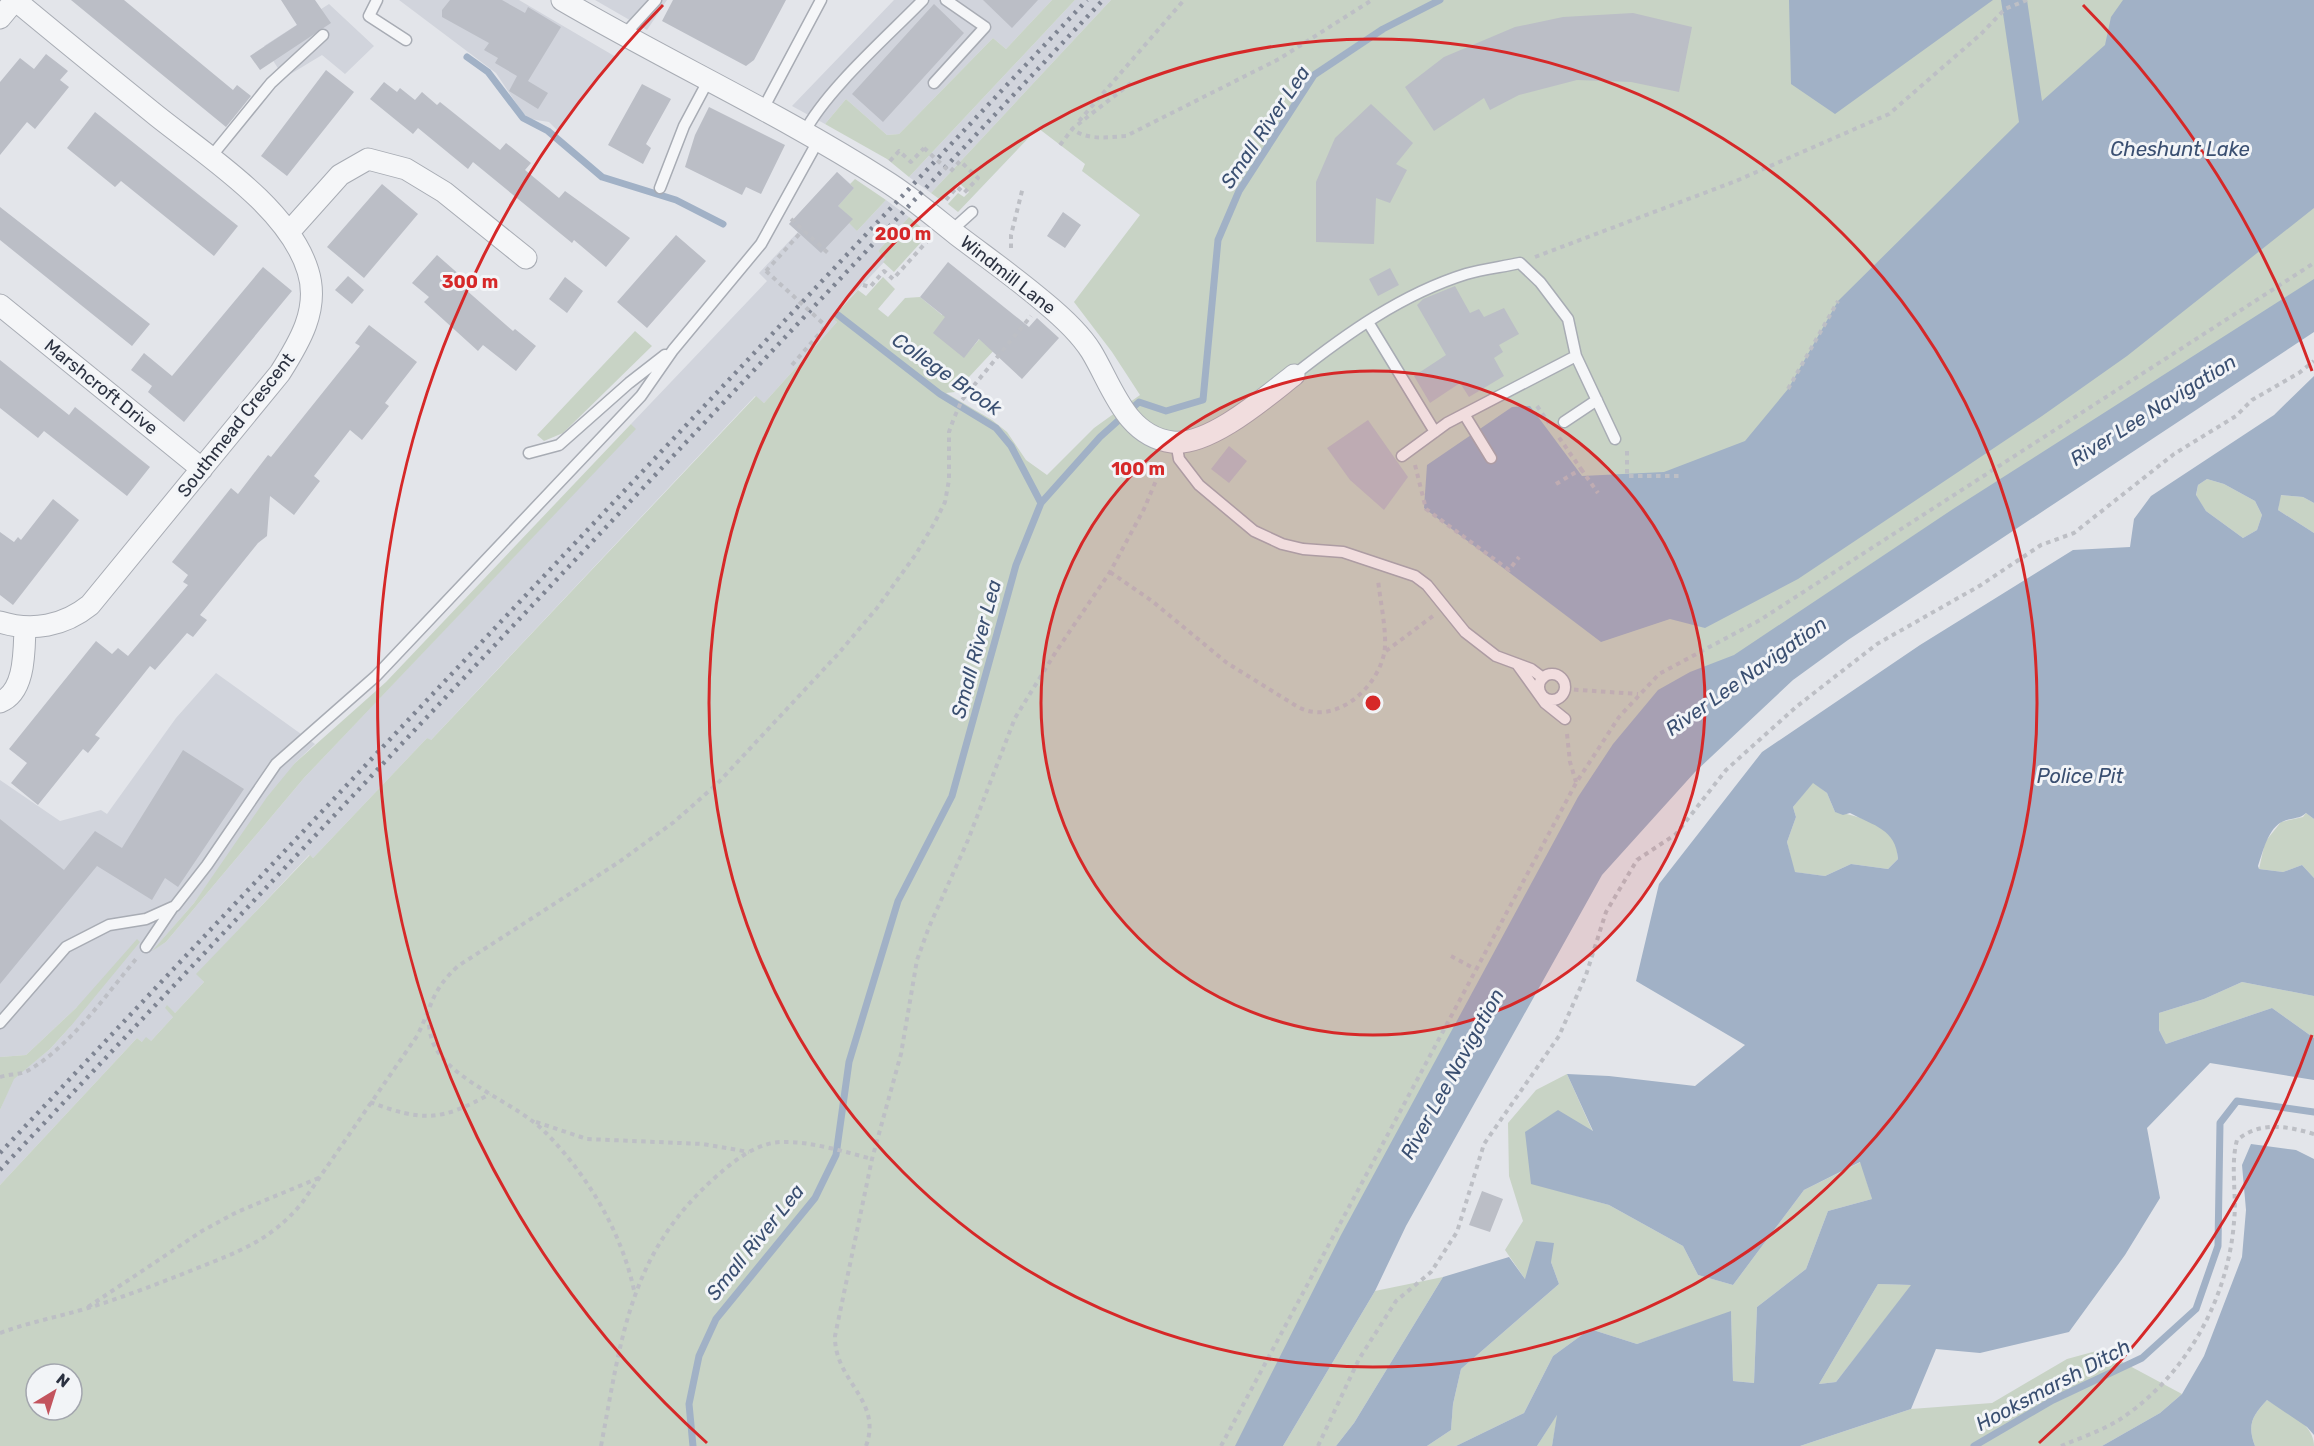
<svg xmlns="http://www.w3.org/2000/svg" width="2314" height="1446" viewBox="0 0 2314 1446" font-family="Rubik,sans-serif">
	<style>
		.built { fill: #d1d4dc }
		.green { fill: #c8d3c5; fill-rule: evenodd }
		.water { fill: #a1b1c6; fill-rule: evenodd }
		.lines { fill: none; stroke-linecap: round; stroke-linejoin: round }
		.stream { stroke: #a1b1c6; stroke-width: 7 }
		.building { fill: #bbbec6 }
		.lane-casing { stroke: #a8acb4; stroke-width: 13 }
		.street-casing { stroke: #a8acb4; stroke-width: 23 }
		.path { stroke: #bdbfc5; stroke-width: 4; stroke-dasharray: 4.5 4.5; stroke-linecap: butt }
		.lane { stroke: #f5f6f8; stroke-width: 10 }
		.street { stroke: #f5f6f8; stroke-width: 21 }
		.rail { stroke: #7e8492; stroke-width: 4.5; stroke-dasharray: 3 6; stroke-linecap: butt }
		.path-bridge { stroke: #bdbfc5; stroke-width: 4; stroke-dasharray: 4.5 4.5; stroke-linecap: butt }
		.ring { fill: none; stroke: #d62828; stroke-width: 3 }
		.labels { text-anchor: middle; stroke-width: 6; stroke-linejoin: round; paint-order: stroke }
		.street-label { font-size: 18px; fill: #2c3241; stroke: #f2f4f7 }
		.water-label { font-size: 20px; font-style: italic; fill: #3a4f71; stroke: #f2f4f7 }
		.centre { fill: #d62828; stroke: #f2f4f7; stroke-width: 3 }
		.ring-label { font-size: 18px; text-anchor: middle; font-weight: bold; fill: #d62828; stroke: #f2f4f7; stroke-width: 6; stroke-linejoin: round; paint-order: stroke }
	</style>
	<rect width="100%" height="100%" fill="#e3e5ea"/>
	<path class="built" d="M 399,0 L 519,0 L 616,57 L 557,130 L 549,122 L 530,119 L 522,112 L 496,73 Z
		M 595,0 L 667,0 L 647,30 Z
		M 894,0 L 1052,0 L 1006,49 L 993,38 L 899,134 L 887,135 L 846,99 L 825,124 L 792,106 Z
		M 1075,0 L 1111,0 L 931,193 L 909,177 Z
		M 329,4 L 374,46 L 345,74 L 322,55 L 284,78 L 264,46 Z
		M 837,172 L 855,188 L 853,219 L 857,231 L 886,200 L 909,217 L 878,251 L 887,259 L 832,317 L 837,322 L 764,403 L 755,396 L 430,741 L 427,738 L 313,858 L 309,855 L 197,974 L 204,982 L 175,1013 L 165,1008 L 174,1016 L 151,1041 L 142,1042 L 137,1038 L 0,1185 L 0,1110 L 13,1079 L 50,1049 L 70,1027 L 77,1007 L 26,1055 L 0,1057 L 0,780 L 60,821 L 101,810 L 107,814 L 176,718 L 216,673 L 315,744 L 295,763 L 194,903 L 154,949 L 166,942 L 304,778 L 635,429 L 631,424 L 767,281 L 759,273 L 798,232 L 789,224 Z"/>
	<path class="green" d="M 1052,0 L 1075,0 L 909,177 L 887,159 L 825,124 L 846,99 L 887,135 L 899,134 L 993,38 L 1006,49 Z
		M 1111,0 L 2314,0 L 2314,289 L 1637,737 L 1236,1446 L 0,1446 L 0,1185 L 137,1038 L 142,1042 L 146,1037 L 151,1041 L 173,1017 L 165,1008 L 167,1005 L 175,1013 L 204,982 L 196,974 L 310,855 L 313,858 L 427,738 L 431,740 L 756,396 L 764,403 L 837,322 L 832,318 L 858,290 L 866,296 L 883,277 L 895,289 L 878,309 L 888,317 L 905,298 L 920,297 L 942,315 L 954,300 L 964,357 L 983,335 L 997,347 L 955,392 L 946,393 L 992,420 L 1007,432 L 1026,460 L 1047,475 L 1094,428 L 1140,395 L 1112,352 L 1074,302 L 1140,215 L 1082,171 L 1085,164 L 1038,128 L 958,212 L 948,204 L 958,193 L 964,197 L 969,192 L 958,182 L 942,201 L 931,193 ZM 36,1374 L 72,1374 L 72,1410 L 36,1410 Z
		M 855,179 L 886,200 L 857,231 L 849,223 L 852,219 L 838,206 L 854,188 L 850,184 Z
		M 909,217 L 924,230 L 919,236 L 923,240 L 894,272 L 883,262 L 886,259 L 878,251 Z
		M 635,331 L 652,346 L 563,433 L 544,441 L 537,435 Z
		M 631,424 L 636,429 L 304,778 L 166,942 L 152,951 L 194,903 L 267,797 L 295,763 L 386,682 Z
		M 2207,479 L 2224,484 L 2255,501 L 2262,515 L 2257,530 L 2243,538 L 2206,511 L 2196,496 L 2198,485 Z
		M 2280,495 L 2303,497 L 2314,503 L 2314,533 L 2278,510 Z
		M 1813,782 L 1827,793 L 1835,812 C 1853,814 1890,825 1897,845 C 1898,849 1897,855 1898,859 L 1888,869 L 1851,864 L 1825,876 L 1794,872 L 1787,842 L 1796,817 L 1793,807 Z
		M 2306,813 L 2314,819 L 2314,878 L 2302,865 L 2283,872 L 2259,869 L 2265,842 L 2281,822 L 2303,817 Z
		M 137,939 L 140,942 L 70,1027 L 50,1049 L 14,1079 L 0,1110 L 0,1057 L 26,1055 L 77,1007 Z
		M 2242,982 L 2314,996 L 2314,1038 L 2272,1008 L 2166,1044 L 2159,1030 L 2159,1013 L 2204,999 Z
		M 1567,1074 L 1593,1132 L 1531,1183 L 1609,1205 L 1683,1246 L 1698,1275 L 1733,1285 L 1804,1190 L 1861,1162 L 1872,1199 L 1828,1211 L 1806,1269 L 1757,1307 L 1754,1383 L 1733,1381 L 1731,1312 L 1637,1344 L 1590,1329 L 1553,1356 L 1524,1413 L 1456,1446 L 1427,1446 L 1451,1430 L 1453,1404 L 1461,1369 L 1559,1284 L 1551,1262 L 1525,1279 L 1505,1250 L 1523,1221 L 1509,1176 L 1508,1123 L 1536,1090 Z
		M 1443,1277 L 1354,1423 L 1336,1446 L 1283,1446 L 1375,1291 Z
		M 1878,1284 L 1912,1285 L 1836,1382 L 1819,1384 Z
		M 2100,1350 L 2182,1394 L 2160,1413 L 2102,1446 L 1800,1446 L 1911,1409 L 1992,1403 L 2067,1359 Z
		M 2267,1400 C 2285,1411 2314,1423 2314,1446 L 2255,1446 C 2247,1425 2252,1416 2267,1400 Z
		M 1558,1413 L 1552,1446 L 1537,1446 Z"/>
	<path class="water" d="M 1789,0 L 1993,0 L 1835,114 L 1791,84 Z
		M 2001,0 L 2027,0 L 2042,101 L 2105,45 L 2111,17 L 2123,0 L 2314,0 L 2314,208 L 2127,356 L 2042,416 L 1798,579 L 1705,628 L 1670,619 L 1601,642 L 1424,508 L 1427,465 L 1512,407 L 1530,406 L 1582,476 L 1664,472 L 1745,441 L 1788,389 L 1838,301 L 2019,122 Z
		M 2314,279 L 2314,332 L 1848,640 L 1793,680 L 1695,772 L 1602,875 L 1406,1226 L 1375,1291 L 1283,1446 L 1235,1446 L 1341,1235 L 1578,797 L 1613,744 L 1658,690 L 1690,672 L 1734,655 L 1953,509 Z
		M 2314,376 L 2314,503 L 2303,497 L 2281,495 L 2278,510 L 2314,533 L 2314,819 L 2306,813 C 2300,819 2291,818 2284,821 C 2268,827 2263,852 2258,866 L 2259,869 L 2283,872 L 2302,865 L 2314,878 L 2314,996 L 2242,982 L 2204,999 L 2159,1013 L 2159,1030 L 2166,1044 L 2272,1008 L 2314,1038 L 2314,1080 L 2210,1063 L 2147,1128 L 2160,1198 L 2125,1255 L 2069,1332 L 1980,1353 L 1936,1349 L 1911,1409 L 1800,1446 L 1552,1446 L 1557,1415 L 1537,1446 L 1456,1446 L 1524,1413 L 1553,1356 L 1590,1329 L 1637,1344 L 1731,1311 L 1733,1381 L 1754,1383 L 1757,1307 L 1806,1269 L 1828,1211 L 1872,1199 L 1860,1162 L 1804,1190 L 1733,1285 L 1698,1275 L 1683,1246 L 1609,1205 L 1531,1184 L 1525,1132 L 1558,1110 L 1593,1131 L 1567,1074 L 1609,1076 L 1695,1086 L 1745,1045 L 1636,981 L 1659,884 L 1762,752 L 1920,645 L 2073,550 L 2130,547 L 2134,519 L 2151,496 L 2274,415 ZM 2207,479 L 2224,484 L 2255,501 L 2262,515 L 2257,530 L 2243,538 L 2206,511 L 2196,495 L 2198,485 ZM 1813,783 L 1827,793 L 1835,812 L 1843,815 L 1850,813 C 1874,826 1896,829 1898,859 L 1888,869 L 1851,864 L 1825,876 L 1795,872 L 1787,842 L 1796,817 L 1793,807 ZM 1878,1284 L 1911,1285 L 1836,1382 L 1819,1384 Z
		M 2251,1144 L 2296,1150 L 2314,1159 L 2314,1435 L 2307,1427 L 2267,1400 C 2252,1416 2247,1425 2255,1446 L 2102,1446 L 2160,1413 L 2182,1394 L 2204,1356 L 2242,1257 L 2246,1210 L 2242,1165 Z
		M 1536,1241 L 1554,1243 L 1551,1262 L 1559,1284 L 1461,1369 L 1453,1404 L 1451,1430 L 1427,1446 L 1336,1446 L 1354,1423 L 1443,1277 L 1509,1257 L 1525,1279 Z"/>
	<g class="lines">
		<path class="stream" d="M 467,57 L 488,72 L 523,118 L 548,131 L 602,177 L 676,200 L 723,224
			M 838,315 L 940,394 L 996,428 L 1011,446 L 1041,503
			M 693,1446 L 689,1404 L 699,1356 L 716,1319 L 815,1198 L 836,1155 L 849,1062 L 898,901 L 952,796 L 1016,565 L 1041,503 L 1100,437 L 1139,402 L 1166,411 L 1203,400 L 1218,240 L 1239,191 L 1314,75 L 1383,29 L 1440,0
			M 1974,1446 L 2053,1400 L 2142,1358 L 2196,1309 L 2218,1246 L 2220,1123 L 2237,1101 L 2314,1112"/>
	</g>
	<path class="building" d="M 71,0 L 124,0 L 233,90 L 237,85 L 251,96 L 226,127 Z
		M 281,0 L 315,0 L 331,23 L 260,70 L 250,56 L 297,25 Z
		M 450,0 L 502,0 L 525,13 L 528,7 L 561,27 L 528,81 L 548,93 L 538,109 L 509,91 L 517,76 L 495,63 L 498,58 L 484,50 L 489,43 L 442,17 L 442,10 Z
		M 673,0 L 786,0 L 754,60 L 746,66 L 662,21 Z
		M 983,0 L 1038,0 L 1012,28 Z
		M 934,4 L 964,33 L 883,122 L 852,94 Z
		M 1633,13 L 1692,27 L 1679,92 L 1631,82 L 1577,80 L 1519,95 L 1490,110 L 1484,98 L 1434,131 L 1405,87 L 1444,57 L 1515,27 L 1563,17 Z
		M 46,54 L 68,71 L 60,80 L 69,87 L 35,129 L 27,122 L 0,155 L 0,82 L 20,58 L 34,69 Z
		M 326,70 L 354,92 L 287,176 L 261,156 Z
		M 384,82 L 397,92 L 400,88 L 415,100 L 422,92 L 437,105 L 440,102 L 500,150 L 506,143 L 531,163 L 525,170 L 559,198 L 565,191 L 630,238 L 606,267 L 574,240 L 572,243 L 473,162 L 468,169 L 418,128 L 413,134 L 370,99 Z
		M 642,84 L 671,99 L 646,144 L 651,148 L 643,164 L 608,145 Z
		M 1371,104 L 1413,143 L 1396,164 L 1407,170 L 1390,203 L 1376,198 L 1374,244 L 1316,242 L 1316,182 L 1335,138 Z
		M 709,107 L 785,145 L 761,194 L 746,187 L 742,195 L 685,167 L 695,135 Z
		M 95,112 L 238,226 L 214,256 L 121,181 L 115,187 L 67,148 Z
		M 837,172 L 854,188 L 838,206 L 853,219 L 821,253 L 789,224 Z
		M 382,184 L 418,214 L 364,278 L 327,247 Z
		M 0,207 L 150,324 L 132,346 L 0,240 Z
		M 1063,212 L 1081,225 L 1065,248 L 1047,236 Z
		M 676,235 L 706,261 L 647,328 L 617,302 Z
		M 437,255 L 470,284 L 465,289 L 513,331 L 515,329 L 536,346 L 516,371 L 483,345 L 478,351 L 424,302 L 429,297 L 412,283 Z
		M 948,262 L 1029,327 L 1037,318 L 1059,338 L 1022,379 L 979,339 L 964,358 L 933,333 L 945,317 L 920,297 Z
		M 263,267 L 292,291 L 184,422 L 148,392 L 152,386 L 131,370 L 144,353 L 172,376 Z
		M 1390,268 L 1399,285 L 1378,296 L 1369,279 Z
		M 348,276 L 364,290 L 352,304 L 335,290 Z
		M 565,277 L 583,291 L 567,313 L 549,299 Z
		M 1455,286 L 1470,313 L 1479,309 L 1484,317 L 1504,308 L 1519,334 L 1499,345 L 1503,352 L 1494,358 L 1504,376 L 1469,397 L 1460,383 L 1430,403 L 1414,376 L 1446,355 L 1417,305 L 1423,299 Z
		M 369,325 L 417,362 L 385,403 L 389,406 L 362,440 L 350,430 L 314,476 L 320,481 L 294,515 L 270,496 L 267,536 L 258,543 L 200,615 L 207,620 L 193,637 L 187,633 L 155,670 L 150,666 L 95,735 L 100,738 L 88,753 L 83,749 L 38,805 L 11,783 L 27,763 L 9,749 L 96,641 L 112,654 L 118,648 L 128,656 L 188,585 L 183,582 L 188,575 L 172,562 L 231,488 L 238,494 L 268,455 L 271,457 L 360,346 L 355,343 Z
		M 0,360 L 69,415 L 75,407 L 150,467 L 127,496 L 44,431 L 38,438 L 0,408 Z
		M 1368,420 L 1408,477 L 1384,510 L 1350,480 L 1327,448 Z
		M 1229,446 L 1247,461 L 1229,483 L 1211,469 Z
		M 53,499 L 79,520 L 13,605 L 0,595 L 0,532 L 14,542 L 18,537 L 21,540 Z
		M 183,750 L 244,789 L 178,887 L 165,878 L 152,900 L 97,866 L 0,984 L 0,819 L 64,870 L 95,831 L 122,848 Z
		M 1482,1191 L 1503,1199 L 1490,1232 L 1469,1225 Z"/>
	<g class="lines">
		<g class="lane-casing">
			<path id="lane" d="M 377,0 L 369,16 L 406,40
				M 623,36 L 656,0
				M 934,83 L 985,27 L 946,0
				M 763,109 L 821,0
				M 804,133 C 826,90 888,36 923,0
				M 210,158 L 271,83 L 323,35
				M 660,188 L 684,126 L 708,81
				M 952,230 L 972,212
				M 1368,322 L 1435,432
				M 1576,356 L 1615,439
				M 1294,375 C 1346,334 1402,294 1466,274 C 1483,269 1502,267 1520,263 L 1540,282 L 1568,319 L 1576,356 L 1447,423 L 1402,456
				M 1464,414 L 1491,458
				M 1564,422 L 1597,400
				M 1176,442 L 1179,459 L 1199,485 L 1254,531 L 1282,544 L 1303,549 L 1343,552 L 1415,576 L 1427,585 L 1465,632 L 1496,656 L 1531,669 L 1543,678
				M 529,453 L 559,445 L 629,383 L 665,355
				M 1517,664 L 1545,703 L 1565,719
				M1539 687a13 13 0 1 1 26 0a13 13 0 1 1-26 0Z
				M 146,947 L 173,907
				M 0,1023 L 66,947 L 109,925 L 146,919 L 175,906 L 207,865 L 276,764 L 376,676 L 641,396 L 673,350 L 761,244 L 818,141"/>
		</g>
		<g class="street-casing">
			<path id="street" d="M 562,0 C 668,62 781,114 884,180 C 910,196 933,216 957,235 C 986,257 1016,278 1044,302 C 1061,316 1079,332 1091,351 C 1112,385 1125,436 1172,442 C 1209,447 1267,396 1294,375
				M 0,18 L 15,0
				M 289,232 L 340,175 L 368,159 L 406,169 L 444,192 L 526,258
				M 0,305 L 202,469
				M 0,622 C 32,632 64,626 90,605 L 280,373 C 299,343 320,309 308,271 C 289,208 207,156 157,116 C 110,78 62,39 15,0
				M 0,702 C 26,692 24,649 25,627"/>
		</g>
		<path class="path" d="M 1131,83 L 1072,129 C 1089,141 1107,137 1126,136 L 1279,59 L 1372,0
			M 1079,121 L 1184,0
			M 1060,145 L 1074,127
			M 890,161 L 899,151 L 911,162 L 924,148
			M 946,200 L 957,187 L 964,193 L 978,178 L 960,161 L 950,172
			M 791,219 L 828,253
			M 1011,248 L 1011,235 L 1023,187
			M 1535,257 L 1736,181 L 1889,114 L 1981,34 L 2005,9 L 2027,0
			M 766,271 L 803,230
			M 863,285 L 870,287 L 884,271 L 893,279 L 930,238
			M 792,365 L 826,326
			M 1788,389 L 1838,301
			M 1537,406 L 1549,423
			M 1627,451 L 1627,476 L 1679,476
			M 1415,465 L 1426,509 L 1509,570 L 1519,557
			M 1581,469 L 1598,493
			M 1556,484 L 1581,469 L 1558,436
			M 1110,572 L 1152,601 L 1227,663 L 1298,707 C 1334,726 1376,690 1384,654 C 1388,636 1380,600 1378,580
			M 1386,651 L 1433,616
			M 1565,689 L 1638,694
			M 1567,734 L 1570,762 L 1576,782
			M 1451,956 L 1475,969
			M 428,1016 C 429,1026 430,1038 435,1047 C 455,1083 517,1103 546,1133 C 588,1176 621,1231 634,1290
			M 0,1077 C 9,1074 19,1075 27,1071 C 69,1048 106,995 136,959
			M 370,1102 C 423,1122 441,1121 490,1094
			M 536,1122 L 587,1139 L 703,1144 L 749,1152
			M 88,1307 L 202,1231 L 237,1212 L 321,1177
			M 0,1333 C 30,1322 58,1317 88,1308 C 124,1297 160,1283 195,1269 C 240,1251 270,1241 302,1203 L 417,1036 C 433,1005 430,992 458,966 L 619,862 L 674,822 L 717,784 L 838,654 L 877,608 L 916,554 L 935,522 L 945,502 L 949,480 L 949,432 L 954,418 L 962,400 L 1031,316
			M 601,1446 C 622,1336 629,1252 719,1174 C 736,1159 759,1142 783,1142 C 809,1141 846,1152 872,1159
			M 866,1446 C 883,1400 834,1381 835,1336 L 872,1159 L 901,1054 L 917,960 L 929,927 L 968,840 L 1015,718 L 1057,650 L 1110,572 L 1144,509 L 1163,464
			M 1221,1446 L 1576,783 L 1619,717 L 1659,674 L 1760,620 L 2314,263
			M 1318,1446 L 1359,1359 L 1396,1301 L 1431,1272 L 1457,1232 L 1484,1144 L 1559,1036 L 1586,975 L 1606,912 L 1637,860 L 1676,834 L 1726,770 L 1796,707 L 1877,644 L 1981,585 L 2041,545 L 2074,533 L 2174,454 L 2236,416 L 2252,400 L 2299,373 L 2314,361
			M 2061,1446 C 2080,1438 2101,1431 2119,1420 C 2185,1377 2228,1300 2234,1222 C 2237,1195 2230,1166 2237,1140 C 2260,1121 2287,1126 2314,1134"/>
		<use href="#lane" class="lane"/>
		<use href="#street" class="street"/>
		<path class="rail" d="M 0,1153 L 1087,0
			M 0,1170 L 1103,0"/>
		<path class="path-bridge" d="M 924,148 L 950,172
			M 766,271 L 826,326"/>
	</g>
	<circle cx="1373" cy="703" r="332" fill="#d62828" fill-opacity=".12"/>
	<g class="ring">
		<circle cx="1373" cy="703" r="332"/>
		<circle cx="1373" cy="703" r="664"/>
		<path d="M2312 1035A996 996 0 0 1 2039 1443M707 1443A996 996 0 0 1 663 5M2083 5A996 996 0 0 1 2312 371"/>
	</g>
	<g class="labels">
		<g class="street-label">
			<text transform="translate(1008 275) rotate(38)" y="6">Windmill Lane</text>
			<text transform="translate(101 387) rotate(39)" y="6">Marshcroft Drive</text>
			<text transform="translate(236 425) rotate(-52)" y="6">Southmead Crescent</text>
		</g>
		<g class="water-label">
			<text transform="translate(1265 127) rotate(-56)" y="7">Small River Lea</text>
			<text x="2180" y="156">Cheshunt Lake</text>
			<text transform="translate(947 374) rotate(35)" y="7">College Brook</text>
			<text transform="translate(2153 410) rotate(-32)" y="7">River Lee Navigation</text>
			<text transform="translate(976 649) rotate(-75)" y="7">Small River Lea</text>
			<text transform="translate(1746 676) rotate(-35)" y="7">River Lee Navigation</text>
			<text x="2080" y="783">Police Pit</text>
			<text transform="translate(1452 1074) rotate(-61)" y="7">River Lee Navigation</text>
			<text transform="translate(755 1242) rotate(-51)" y="7">Small River Lea</text>
			<text transform="translate(2053 1385) rotate(-28)" y="7">Hooksmarsh Ditch</text>
		</g>
	</g>
	<circle cx="1373" cy="703" r="9" class="centre"/>
	<g class="ring-label">
		<text x="903" y="240">200 m</text>
		<text x="470" y="288">300 m</text>
		<text x="1138" y="475">100 m</text>
	</g>
	<g transform="translate(54 1392) rotate(38)"><circle r="28" fill="#f2f4f7" stroke="#a3a6ae" stroke-width="1.5"/>
	<path d="M0-4.5L10 22L0 15L-10 22Z" fill="#c3545e"/>
	<text y="-9" font-size="16" font-weight="bold" text-anchor="middle" fill="#2c3241">N</text>
	</g>
</svg>
